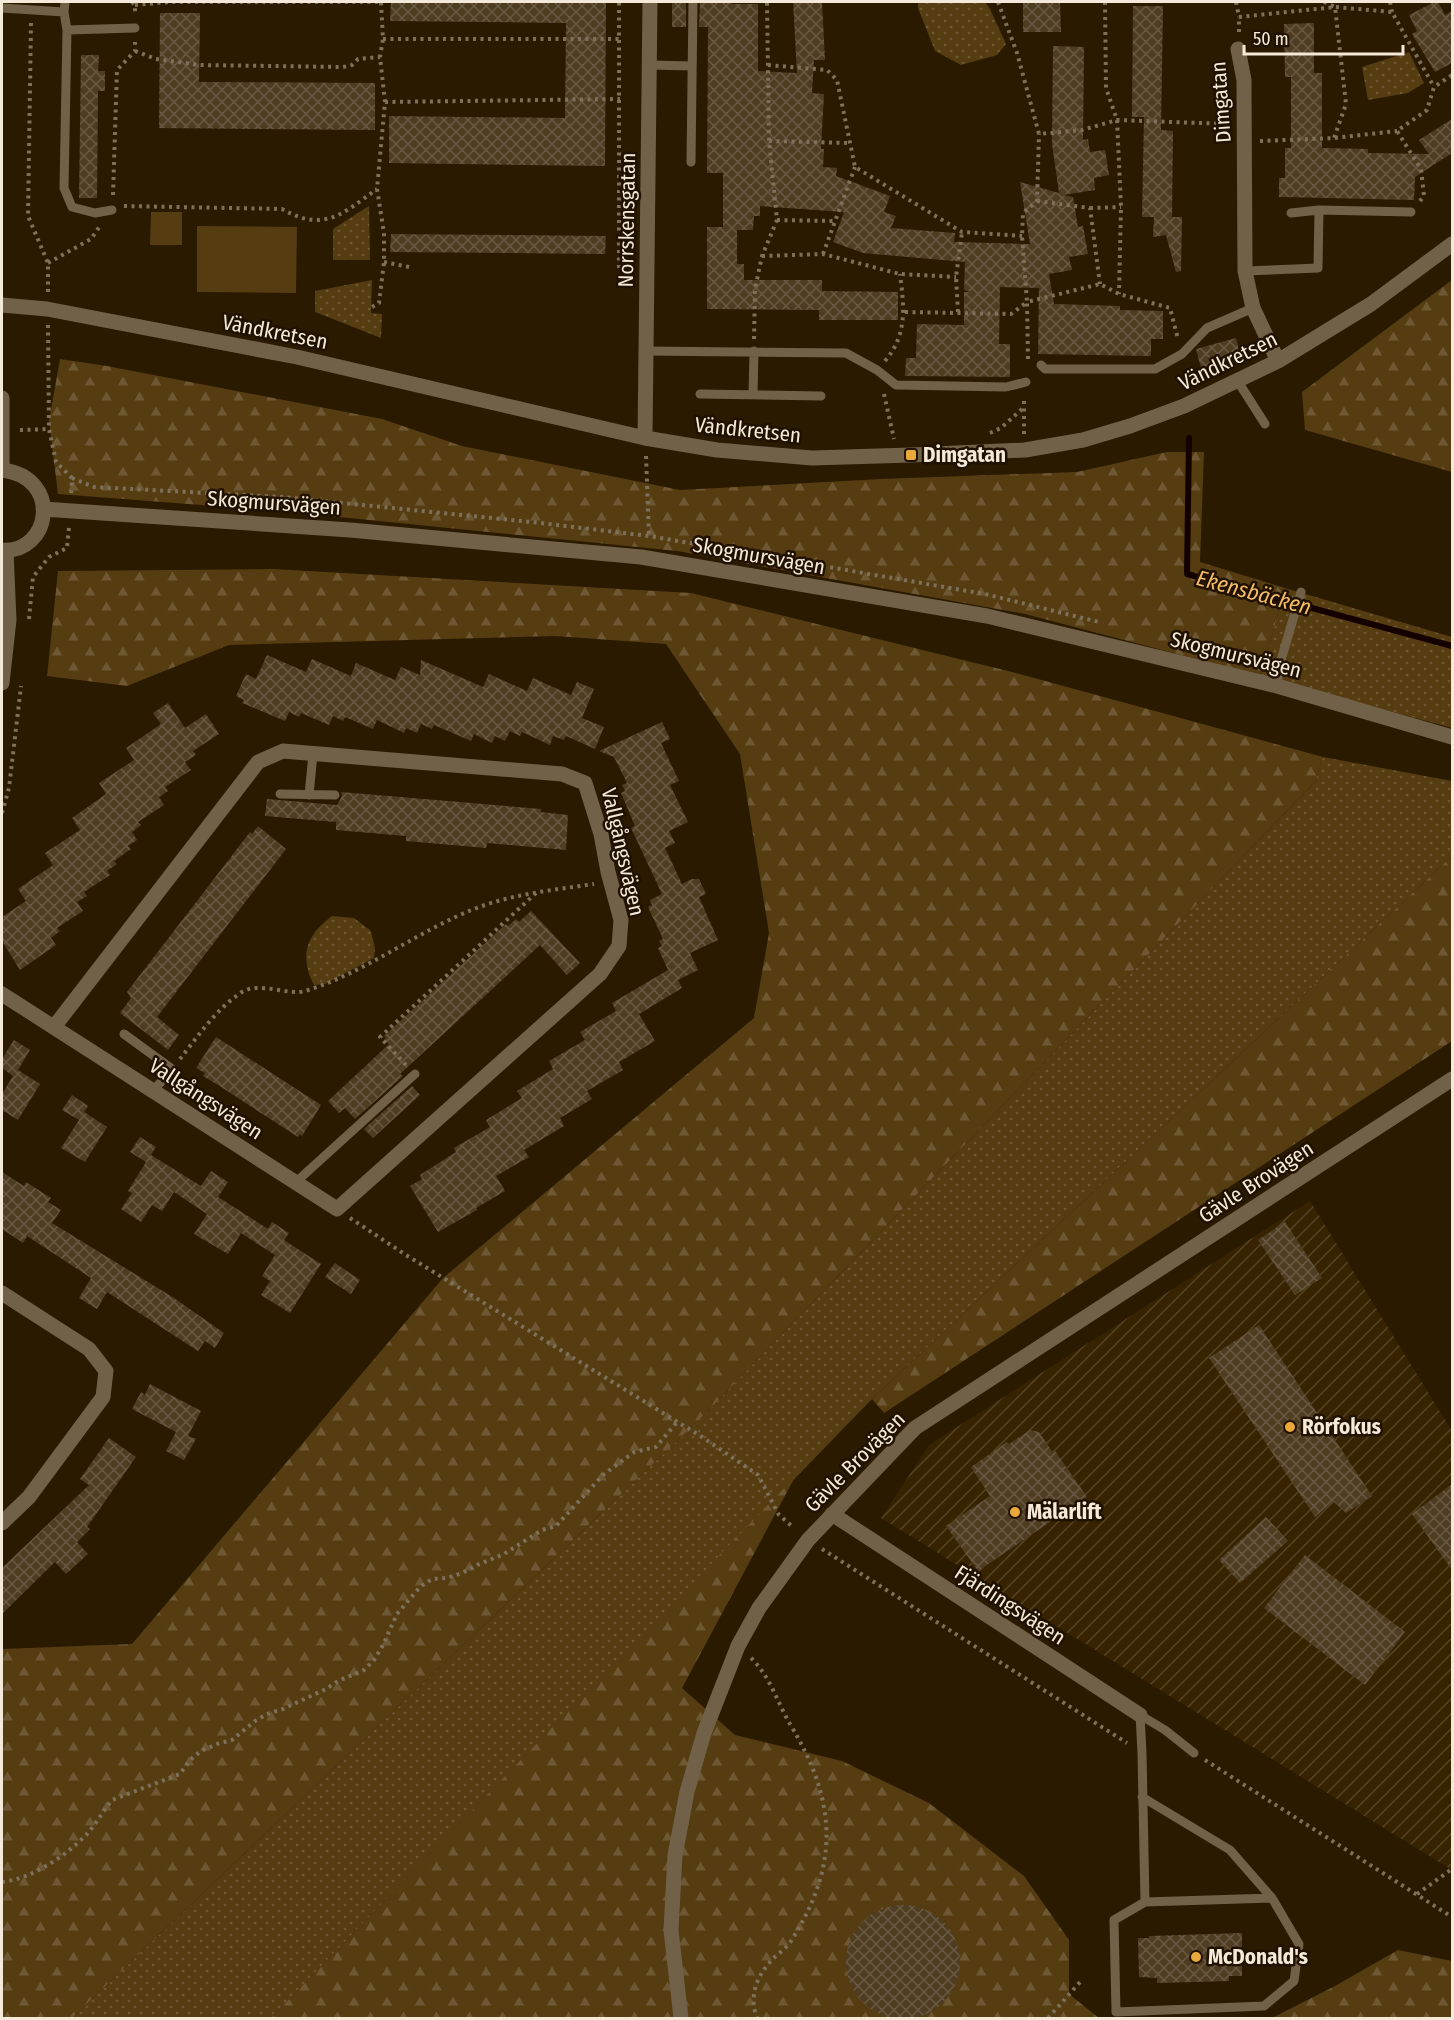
<svg xmlns="http://www.w3.org/2000/svg" width="1454" height="2020" viewBox="0 0 1454 2020" font-family="'Fira Sans Condensed',sans-serif">
	<style>
		.industrial { fill: url(#industrial-furrows) }
		.green { fill: url(#green-dots) }
		.forest { fill: url(#forest-firs) }
		.pitch { fill: #553c11 }
		.lines { fill: none; stroke-linecap: round; stroke-linejoin: round }
		.stream { stroke: #150000; stroke-width: 6 }
		.building { fill: url(#building-cross-hatch) }
		.path { stroke: #7e705a; stroke-width: 4; stroke-dasharray: 3 4.5; stroke-linecap: butt }
		.service { stroke: #726149; stroke-width: 9 }
		.minor { stroke: #726149; stroke-width: 15 }
		.tertiary { stroke: #726149; stroke-width: 15 }
		.poi-dot { fill: #eaaa39; stroke: #201100; stroke-width: 2 }
		.labels { text-anchor: middle; stroke-width: 5; stroke-linejoin: round; paint-order: stroke }
		.street-label { font-size: 21px; fill: #f5eada; stroke: #201100 }
		.poi-label { font-size: 21px; font-weight: bold; fill: #f5eada; stroke: #201100; text-anchor: start }
		.water-label { font-size: 22px; font-style: italic; fill: #f4bd66; stroke: #201100 }
	</style>
	<defs>
		<pattern id="industrial-furrows" width="10" height="10" patternUnits="userSpaceOnUse" patternTransform="scale(1.5)"><rect width="10" height="10" fill="#372300"/><path d="M-1 1l2-2M0 10L10 0M9 11l2-2" fill="none" stroke="#554325"/></pattern>
		<pattern id="green-dots" width="8" height="8" patternUnits="userSpaceOnUse" patternTransform="scale(1.5)"><rect width="8" height="8" fill="#553c11"/><path d="M2 2h.1M6 6h.1" fill="none" stroke="#6e5833" stroke-width="1.8" stroke-linecap="round"/></pattern>
		<pattern id="forest-firs" width="22" height="20" patternUnits="userSpaceOnUse" patternTransform="scale(1.5)"><rect width="22" height="20" fill="#553c11"/><path d="M5 1l3.5 6h-7zM16 11l3.5 6h-7z" fill="#6e5833"/></pattern>
		<pattern id="building-cross-hatch" width="8" height="8" patternUnits="userSpaceOnUse" patternTransform="scale(1.5)"><rect width="8" height="8" fill="#4f3d22"/><path d="M0 0l8 8M0 8l8-8" fill="none" stroke="#695942"/></pattern>
	</defs>
	<rect width="100%" height="100%" fill="#2a1a00"/>
	<path class="industrial" d="M 1310,1201 L 1452,1431 L 1452,1870 L 881,1518 L 929,1445 Z"/>
	<path class="green" d="M 918,2 L 985,2 L 990,9 L 1006,44 L 997,55 L 961,65 L 935,51 L 918,8 Z
		M 1409,52 L 1424,83 L 1408,93 L 1368,100 L 1362,67 Z
		M 369,206 L 370,260 L 333,260 L 333,229 Z
		M 372,280 L 371,313 L 382,314 L 381,338 L 315,312 L 315,291 Z
		M 1285,588 L 1452,637 L 1452,728 L 1261,676 Z
		M 1323,757 L 1452,781 L 1452,856 L 872,1399 L 271,2018 L 72,2018 L 700,1419 L 1315,782 Z
		M 332,916 L 354,918 L 371,931 L 375,948 L 374,958 L 325,984 L 314,985 C 299,956 306,935 332,916 Z"/>
	<path class="forest" d="M 1452,280 L 1452,472 L 1305,430 L 1302,392 Z
		M 60,359 L 107,366 L 382,419 L 462,446 L 680,490 L 881,479 L 1077,472 L 1167,452 L 1204,452 L 1200,562 L 1285,588 L 1261,676 L 1025,614 L 677,551 L 290,512 L 58,494 L 49,421 Z
		M 273,569 L 691,593 L 1012,672 L 1323,757 L 1315,782 L 700,1419 L 72,2018 L 2,2018 L 2,1649 L 132,1644 L 443,1278 L 754,1018 L 769,933 L 740,754 L 666,644 L 555,636 L 229,645 L 127,686 L 47,676 L 58,571 Z
		M 1452,856 L 1452,1041 L 884,1413 L 872,1399 Z
		M 795,1477 L 682,1688 L 735,1735 L 842,1761 L 929,1803 L 1024,1876 L 1069,1940 L 1069,1994 L 1099,2018 L 271,2018 Z
		M 1398,1950 L 1452,1961 L 1452,2018 L 1272,2018 L 1335,1986 Z"/>
	<path class="pitch" d="M 151,212 L 182,212 L 182,245 L 150,245 Z
		M 197,226 L 297,227 L 296,293 L 197,292 Z"/>
	<g class="lines">
		<path class="stream" d="M 1189,438 L 1187,574 L 1452,646"/>
	</g>
	<path class="building" d="M 391,2 L 606,2 L 605,166 L 389,163 L 389,116 L 565,118 L 566,23 L 390,21 Z
		M 672,2 L 686,2 L 686,27 L 672,27 Z
		M 700,2 L 732,2 L 732,4 L 758,4 L 758,71 L 797,73 L 793,2 L 822,2 L 825,60 L 814,60 L 812,93 L 824,94 L 821,149 L 824,149 L 823,167 L 837,168 L 836,176 L 890,196 L 884,212 L 896,216 L 891,228 L 955,233 L 954,242 L 1030,244 L 1020,182 L 1059,193 L 1052,144 L 1053,46 L 1084,47 L 1083,140 L 1088,139 L 1090,152 L 1105,150 L 1109,175 L 1094,178 L 1095,190 L 1063,195 L 1073,197 L 1078,227 L 1083,226 L 1088,254 L 1069,257 L 1072,270 L 1049,274 L 1054,304 L 1120,306 L 1120,310 L 1163,311 L 1163,339 L 1151,339 L 1151,356 L 1038,354 L 1039,288 L 1000,287 L 999,344 L 1010,344 L 1010,377 L 905,376 L 906,358 L 916,358 L 917,324 L 964,325 L 964,292 L 970,292 L 964,290 L 965,262 L 863,253 L 833,242 L 844,212 L 760,206 L 760,216 L 754,216 L 753,230 L 737,230 L 737,264 L 744,264 L 744,280 L 822,280 L 822,291 L 898,292 L 898,320 L 819,320 L 819,310 L 707,309 L 707,227 L 723,227 L 723,173 L 707,173 L 708,27 L 699,27 Z
		M 1023,2 L 1060,2 L 1061,32 L 1023,32 Z
		M 1434,2 L 1438,2 L 1445,15 L 1452,11 L 1452,63 L 1435,72 L 1412,34 L 1417,31 L 1409,15 Z
		M 1133,6 L 1163,6 L 1161,130 L 1173,131 L 1172,217 L 1182,217 L 1181,271 L 1176,272 L 1166,235 L 1153,237 L 1154,217 L 1142,217 L 1144,117 L 1132,117 Z
		M 160,13 L 200,13 L 199,82 L 375,83 L 375,130 L 159,128 Z
		M 1314,23 L 1314,73 L 1322,73 L 1322,148 L 1368,149 L 1368,153 L 1429,154 L 1419,140 L 1452,119 L 1452,153 L 1415,177 L 1414,200 L 1279,197 L 1279,178 L 1285,178 L 1285,148 L 1291,148 L 1291,77 L 1285,77 L 1284,24 Z
		M 81,55 L 99,55 L 98,71 L 105,71 L 105,91 L 98,91 L 97,198 L 79,198 Z
		M 391,234 L 606,236 L 605,254 L 390,252 Z
		M 1236,338 L 1241,357 L 1201,368 L 1196,349 Z
		M 267,655 L 306,672 L 312,659 L 351,676 L 356,663 L 395,680 L 401,667 L 420,675 L 421,660 L 483,687 L 489,674 L 527,691 L 533,678 L 571,695 L 577,682 L 594,689 L 582,718 L 604,727 L 595,749 L 566,736 L 564,740 L 553,736 L 550,745 L 522,732 L 520,736 L 510,731 L 505,741 L 495,736 L 492,743 L 474,734 L 471,741 L 434,725 L 432,729 L 421,724 L 417,733 L 406,728 L 404,733 L 377,720 L 373,729 L 345,717 L 343,721 L 333,716 L 329,725 L 301,713 L 299,717 L 289,712 L 285,721 L 242,703 L 244,700 L 236,696 L 246,674 L 256,679 Z
		M 168,703 L 185,728 L 206,714 L 219,734 L 193,751 L 196,755 L 185,762 L 191,770 L 165,787 L 168,791 L 159,797 L 164,805 L 138,822 L 141,825 L 132,832 L 137,840 L 128,846 L 131,849 L 114,861 L 117,864 L 107,871 L 110,875 L 84,892 L 87,896 L 77,902 L 83,911 L 57,928 L 60,931 L 51,938 L 56,945 L 20,970 L 2,941 L 2,917 L 26,901 L 18,889 L 53,865 L 45,853 L 80,830 L 72,818 L 106,794 L 99,783 L 134,760 L 126,748 L 161,724 L 153,713 Z
		M 662,722 L 670,739 L 661,743 L 679,781 L 670,785 L 688,822 L 669,831 L 675,843 L 665,848 L 682,884 L 692,879 L 699,879 L 706,894 L 699,897 L 718,940 L 690,953 L 698,970 L 678,980 L 682,988 L 639,1014 L 655,1041 L 619,1062 L 623,1070 L 587,1091 L 592,1099 L 560,1118 L 564,1126 L 524,1150 L 529,1157 L 496,1176 L 505,1191 L 476,1208 L 477,1210 L 438,1232 L 410,1186 L 422,1179 L 420,1175 L 456,1152 L 454,1148 L 490,1127 L 486,1120 L 522,1098 L 517,1091 L 553,1069 L 549,1061 L 585,1040 L 580,1032 L 616,1011 L 612,1003 L 668,970 L 658,948 L 662,946 L 659,941 L 663,939 L 648,907 L 652,905 L 650,900 L 662,894 L 631,828 L 635,826 L 621,793 L 625,791 L 622,785 L 627,783 L 614,757 L 599,751 Z
		M 341,792 L 541,809 L 541,812 L 568,815 L 566,850 L 487,843 L 486,848 L 406,841 L 406,836 L 336,830 L 336,822 L 265,816 L 267,799 L 337,805 L 342,796 Z
		M 258,826 L 286,849 L 157,1017 L 179,1035 L 168,1050 L 120,1013 L 131,998 L 127,992 L 250,832 L 252,834 Z
		M 531,911 L 580,963 L 567,975 L 540,945 L 400,1074 L 403,1076 L 355,1119 L 345,1108 L 339,1113 L 328,1101 L 389,1044 L 384,1040 L 386,1038 L 384,1036 L 506,924 L 508,926 L 516,919 L 519,922 Z
		M 216,1037 L 321,1105 L 302,1136 L 300,1134 L 298,1137 L 218,1085 L 203,1076 L 205,1073 L 196,1068 Z
		M 14,1040 L 30,1050 L 18,1070 L 40,1084 L 18,1120 L 2,1110 L 2,1094 L 13,1076 L 2,1068 L 2,1059 Z
		M 412,1086 L 420,1095 L 373,1138 L 364,1129 Z
		M 72,1095 L 88,1106 L 84,1112 L 107,1127 L 85,1162 L 61,1148 L 79,1120 L 62,1110 Z
		M 140,1137 L 156,1147 L 151,1155 L 201,1186 L 211,1171 L 228,1182 L 218,1197 L 268,1229 L 272,1222 L 289,1233 L 284,1240 L 321,1264 L 290,1313 L 261,1295 L 270,1281 L 262,1276 L 275,1255 L 241,1233 L 228,1254 L 194,1234 L 207,1214 L 174,1192 L 162,1211 L 152,1205 L 141,1222 L 121,1209 L 132,1193 L 128,1191 L 146,1162 L 130,1152 Z
		M 2,1172 L 24,1186 L 26,1182 L 51,1198 L 48,1202 L 61,1210 L 52,1223 L 174,1298 L 224,1333 L 215,1348 L 205,1341 L 198,1351 L 107,1292 L 97,1309 L 79,1298 L 91,1278 L 27,1236 L 23,1243 L 2,1229 Z
		M 1285,1222 L 1322,1278 L 1295,1295 L 1258,1240 Z
		M 335,1263 L 360,1280 L 351,1294 L 325,1277 Z
		M 1259,1325 L 1372,1496 L 1346,1513 L 1333,1501 L 1315,1517 L 1209,1358 Z
		M 150,1384 L 201,1411 L 188,1436 L 196,1439 L 184,1460 L 166,1451 L 176,1432 L 132,1409 L 141,1392 L 145,1395 Z
		M 1030,1430 L 1039,1432 L 1053,1453 L 1055,1451 L 1087,1497 L 978,1571 L 946,1526 L 990,1496 L 971,1467 L 1007,1442 L 1009,1444 Z
		M 109,1438 L 136,1457 L 87,1527 L 90,1529 L 77,1542 L 88,1554 L 66,1574 L 55,1562 L 2,1614 L 2,1568 L 89,1485 L 80,1479 Z
		M 1452,1484 L 1452,1570 L 1412,1514 Z
		M 1266,1517 L 1288,1541 L 1240,1583 L 1219,1560 Z
		M 1305,1555 L 1405,1632 L 1365,1685 L 1264,1608 Z
		M846 1962a57 57 0 1 1 114 0a57 57 0 1 1-114 0Z
		M 1242,1933 L 1242,1976 L 1229,1976 L 1229,1981 L 1157,1983 L 1157,1978 L 1139,1977 L 1138,1938 L 1149,1938 L 1149,1936 Z"/>
	<g class="lines">
		<path class="path" d="M 132,2 L 135,5 L 135,14
			M 998,2 L 1017,53 L 1039,134 L 1082,130 L 1117,120 L 1227,124
			M 1105,2 L 1106,88 L 1117,120 L 1121,207 L 1119,294
			M 1236,2 L 1239,17
			M 1324,2 L 1335,7 L 1346,104 L 1334,138
			M 1390,2 L 1392,12
			M 135,5 L 170,2 L 381,2
			M 31,23 L 28,216 L 48,263 L 48,293
			M 1239,32 L 1239,17 L 1335,7 L 1392,12 L 1434,87
			M 383,39 L 619,39
			M 135,51 L 156,59 L 199,65 L 343,67 L 352,65 L 358,59 L 380,57
			M 768,65 L 827,70 L 837,80 L 855,167 L 962,232 L 1022,236
			M 385,102 L 620,99
			M 769,141 L 849,143
			M 1260,141 L 1334,138 L 1397,131
			M 113,195 L 117,70 L 135,51 L 135,42
			M 1037,201 L 1090,208 L 1100,284
			M 1420,201 L 1424,196 L 1421,169 L 1397,131 L 1427,110 L 1434,87 L 1452,75
			M 124,206 L 282,209 C 324,233 342,214 377,189
			M 1090,208 L 1121,207
			M 777,220 L 834,221
			M 823,254 L 855,167
			M 762,256 L 823,254 L 900,274 L 956,277
			M 384,262 L 409,267
			M 48,263 L 91,239 L 100,226
			M 619,268 L 619,2
			M 372,307 L 379,303 L 384,262 L 384,233 L 377,189 L 385,102 L 380,57 L 383,39 L 381,2
			M 905,312 L 1011,314 L 1027,302 L 1022,236 L 1023,213 L 1037,201 L 1039,134
			M 958,312 L 956,277 L 962,232
			M 48,325 L 49,429 L 56,462 L 72,478 L 71,496
			M 754,339 L 755,289 L 762,256 L 777,220 L 769,141 L 767,2
			M 1028,359 L 1027,302 L 1100,284 L 1119,294 L 1170,308 L 1178,339
			M 885,361 C 908,334 904,306 900,274
			M 884,394 L 894,439
			M 20,430 L 49,429
			M 990,433 L 1001,428 L 1022,409
			M 1024,434 L 1024,397
			M 646,456 L 649,536
			M 72,478 L 94,487 L 283,497 L 532,522 L 649,536 L 985,594 L 1099,622
			M 29,619 L 33,577 L 49,557 L 67,548 L 69,527
			M 2,813 L 9,788 L 21,686
			M 180,1059 C 198,1036 217,1008 242,992 C 260,981 288,996 305,991 C 365,973 416,932 474,909 C 512,894 553,890 594,884
			M 406,1065 L 380,1037 L 536,893
			M 350,1218 L 406,1255 L 702,1437 L 758,1475 L 779,1515 L 794,1528
			M 822,1549 L 1127,1743
			M 751,1658 C 770,1676 777,1702 790,1724 C 837,1802 840,1864 791,1941 C 786,1949 777,1954 771,1961 C 756,1977 749,1997 757,2018
			M 1205,1760 L 1452,1917
			M 2,1882 C 31,1879 66,1856 87,1834 C 96,1824 103,1811 112,1800 L 180,1774 L 190,1760 L 201,1751 L 217,1744 L 232,1740 L 255,1721 L 267,1714 L 283,1709 L 326,1689 L 338,1681 L 364,1670 L 374,1660 L 383,1645 L 397,1614 L 420,1587 L 432,1579 L 447,1578 L 462,1573 L 477,1565 L 504,1554 L 542,1530 L 556,1526 L 603,1475 L 634,1452 L 656,1447 L 677,1422
			M 1417,1894 L 1452,1869
			M 1048,2018 L 1081,1981"/>
		<path class="service" d="M 65,2 L 64,12 L 67,30 L 64,188 L 72,207 L 95,213 L 112,210
			M 2,8 L 64,12
			M 67,30 L 135,28
			M 649,65 L 692,66
			M 691,162 L 693,2
			M 1291,213 L 1319,210 L 1411,212
			M 1245,271 L 1318,268 L 1319,210
			M 646,351 L 846,353 L 877,370 L 896,385 L 1006,387 L 1026,382
			M 1041,365 L 1045,369 L 1155,369 L 1182,354 L 1207,328 L 1253,308
			M 1237,380 L 1265,424
			M 700,394 L 821,396
			M 753,395 L 754,351
			M 1277,686 L 1279,667 L 1301,592
			M 280,794 L 335,795
			M 309,795 L 313,754
			M 124,1034 L 172,1069 L 153,1091
			M 296,1182 L 415,1074
			M 1140,1715 L 1142,1753 L 1145,1902 L 1272,1898
			M 1140,1715 L 1165,1730 L 1194,1753
			M 1142,1797 L 1230,1850 L 1272,1898 L 1299,1944 L 1294,1981 L 1264,2006 L 1116,2012 L 1114,1920 L 1145,1902"/>
		<path class="minor" d="M 1238,49 L 1244,80 L 1245,271 L 1253,308 L 1278,361
			M 2,305 L 47,309 L 297,357 L 645,438 L 717,450 L 812,458 L 911,455 L 1025,450 L 1083,440 L 1130,426 L 1184,406 L 1278,361 L 1371,304 L 1452,244
			M 2,398 L 2,470
			M 645,438 L 650,2
			M 2,683 L 9,620 L 6,551
			M 2,994 L 337,1209 L 600,974 L 619,946 L 621,920 L 608,872 L 601,834 L 585,783 L 562,774 L 283,751 L 258,762 L 54,1027
			M 2,1293 L 89,1349 L 106,1371 L 103,1397 L 29,1497 L 2,1523
			M 832,1514 L 1140,1715"/>
		<path class="tertiary" d="M 2,470 C 63,477 51,554 2,550
			M 43,509 L 350,530 L 641,557 L 987,616 L 1277,686 L 1452,737
			M 681,2018 L 671,1930 L 675,1855 L 687,1792 L 704,1733 L 738,1646 L 759,1608 L 808,1540 L 915,1428 L 1452,1079"/>
	</g>
	<g class="poi-dot">
		<rect x="905" y="449" width="12" height="12" rx="3"/>
		<circle cx="1290" cy="1427" r="6"/>
		<circle cx="1015" cy="1512" r="6"/>
		<circle cx="1196" cy="1957" r="6"/>
	</g>
	<g class="labels">
		<g class="street-label">
			<text transform="translate(1221 102) rotate(-94)" y="7">Dimgatan</text>
			<text transform="translate(627 220) rotate(-89)" y="7">Norrskensgatan</text>
			<text transform="translate(275 332) rotate(11)" y="7">Vändkretsen</text>
			<text transform="translate(1228 361) rotate(-26)" y="7">Vändkretsen</text>
			<text transform="translate(748 430) rotate(6)" y="7">Vändkretsen</text>
			<text transform="translate(274 503) rotate(4)" y="7">Skogmursvägen</text>
			<text transform="translate(759 556) rotate(10)" y="7">Skogmursvägen</text>
			<text transform="translate(1236 655) rotate(14)" y="7">Skogmursvägen</text>
			<text transform="translate(623 852) rotate(77)" y="7">Vallgångsvägen</text>
			<text transform="translate(206 1099) rotate(33)" y="7">Vallgångsvägen</text>
			<text transform="translate(1256 1182) rotate(-33)" y="7">Gävle Brovägen</text>
			<text transform="translate(855 1462) rotate(-45)" y="7">Gävle Brovägen</text>
			<text transform="translate(1010 1605) rotate(33)" y="7">Fjärdingsvägen</text>
		</g>
		<g class="poi-label">
			<text x="923" y="462">Dimgatan</text>
			<text x="1302" y="1434">Rörfokus</text>
			<text x="1027" y="1519">Mälarlift</text>
			<text x="1208" y="1964">McDonald's</text>
		</g>
		<g class="water-label">
			<text transform="translate(1254 592) rotate(15)" y="8">Ekensbäcken</text>
		</g>
	</g>
	<rect width="1454" height="2020" fill="none" stroke="#f5eada" stroke-width="6"/>
	<path d="M1244 45v9h159v-9" fill="none" stroke="#f5eada" stroke-width="3"/>
	<text x="1253" y="45" font-size="18" fill="#f5eada" stroke="#201100" stroke-width="4.5" paint-order="stroke">50 m</text>
</svg>
